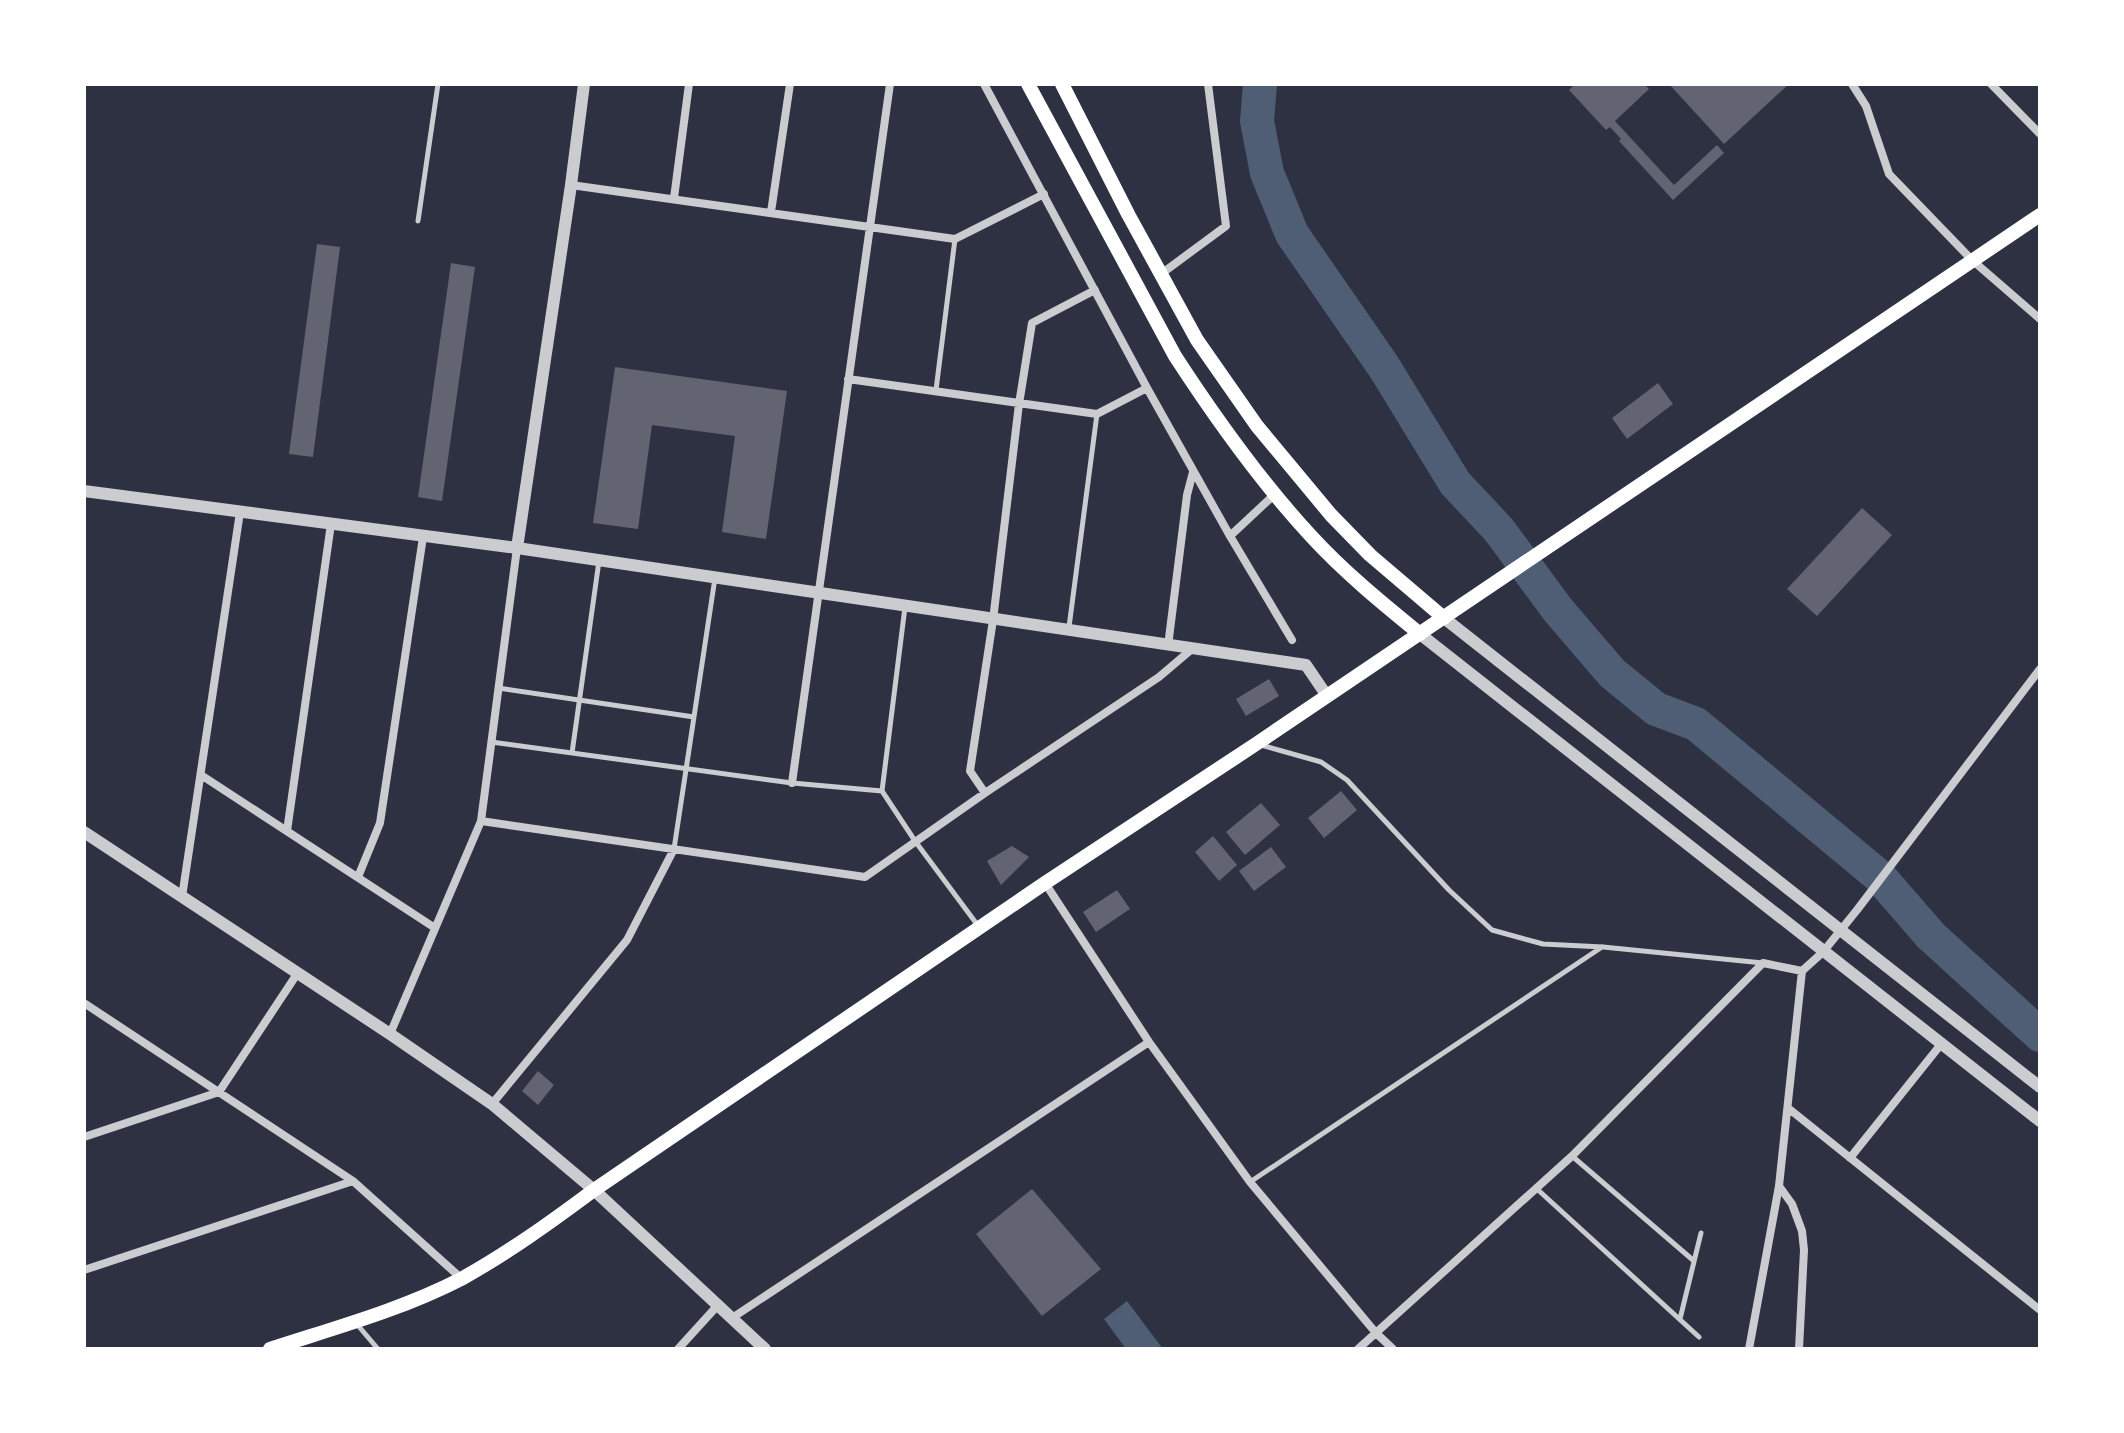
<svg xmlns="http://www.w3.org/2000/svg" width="2124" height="1433" viewBox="0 0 2124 1433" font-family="'Titillium Web',sans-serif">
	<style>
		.water { fill: #4f5d75 }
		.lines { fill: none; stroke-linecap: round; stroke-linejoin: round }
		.river { stroke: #4f5d75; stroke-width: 34 }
		.building { fill: #626471 }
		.service { stroke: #caccd0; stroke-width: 5 }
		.minor { stroke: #caccd0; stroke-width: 8 }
		.tertiary { stroke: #caccd0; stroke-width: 12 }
		.secondary { stroke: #fff; stroke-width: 14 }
	</style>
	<rect width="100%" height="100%" fill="#2d3142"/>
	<path class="water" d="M 1127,1301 L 1163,1349 L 1126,1349 L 1104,1319 Z"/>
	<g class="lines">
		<path class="river" d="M 1260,84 L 1257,121 L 1267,173 L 1292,234 L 1384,367 L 1455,483 L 1499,530 L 1558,610 L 1612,673 L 1656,709 L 1696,724 L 1879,876 L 1931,936 L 2040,1035"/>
	</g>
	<path class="building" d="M 1575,84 L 1644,84 L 1649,89 L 1615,121 L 1674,185 L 1717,145 L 1724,153 L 1673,200 L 1619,141 L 1621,139 L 1610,127 L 1606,130 L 1569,90 Z
		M 1669,84 L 1789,84 L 1724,144 Z
		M 317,244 L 340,247 L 313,457 L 289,454 Z
		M 451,263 L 475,267 L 442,501 L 418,497 Z
		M 615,367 L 787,391 L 766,539 L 722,532 L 735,436 L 652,425 L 638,529 L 593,523 Z
		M 1658,383 L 1673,404 L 1627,439 L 1612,418 Z
		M 1862,508 L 1892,535 L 1817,616 L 1787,589 Z
		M 1269,679 L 1279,696 L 1246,716 L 1236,699 Z
		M 1341,791 L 1357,810 L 1324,838 L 1308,818 Z
		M 1261,803 L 1280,825 L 1245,855 L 1226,832 Z
		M 1213,836 L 1237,865 L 1219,881 L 1195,852 Z
		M 1012,846 L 1029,857 L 1001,885 L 987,861 Z
		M 1271,847 L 1286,867 L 1254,891 L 1239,871 Z
		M 1117,890 L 1130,909 L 1096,932 L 1083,912 Z
		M 538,1071 L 554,1085 L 538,1105 L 522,1091 Z
		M 1032,1189 L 1101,1269 L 1042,1316 L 976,1234 Z"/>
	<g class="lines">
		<path class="service" d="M 418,221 L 438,84
			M 936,390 L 955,239
			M 905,607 L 882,791 L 915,841 L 979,927
			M 1069,627 L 1097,414
			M 498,688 L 694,717
			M 491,742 L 792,783 L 882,791
			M 1261,745 L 1321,762 L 1347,780 L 1449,890 L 1492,930 L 1543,944 L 1603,947 L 1763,963
			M 572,753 L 599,561
			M 674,849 L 715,578
			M 1572,1156 L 1694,1261
			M 1250,1182 L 1602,947
			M 1537,1189 L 1699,1337
			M 1680,1319 L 1701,1233
			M 355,1322 L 378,1349"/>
		<path class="minor" d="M 984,84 L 1147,388 L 1230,536 L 1292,640
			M 1852,84 L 1866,106 L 1889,174 L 1972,260 L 2040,319
			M 1991,84 L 2040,134
			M 571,185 L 955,239 L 1044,194
			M 674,198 L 689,84
			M 771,212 L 790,84
			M 1161,274 L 1226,226 L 1208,84
			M 848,379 L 1097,414 L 1147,388
			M 1230,536 L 1275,494
			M 1168,646 L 1187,495 L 1193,472
			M 201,775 L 435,928
			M 792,783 L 890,84
			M 985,793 L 970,771 L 993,620 L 1019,404 L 1032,323 L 1095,290
			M 481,821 L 865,877 L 985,793 L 1159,677 L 1192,649
			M 287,831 L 331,524
			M 358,877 L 380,823 L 423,537
			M 1045,883 L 1149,1042 L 1250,1182 L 1376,1333 L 1393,1349
			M 182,897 L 240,512
			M 84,1003 L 353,1181 L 461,1278
			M 390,1034 L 481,821 L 517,548
			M 492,1104 L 627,940 L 674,849
			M 1788,1108 L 2040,1310
			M 84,1137 L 219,1092 L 297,974
			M 1850,1158 L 1942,1043
			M 1779,1186 L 1792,1204 L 1802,1231 L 1804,1250 L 1799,1349
			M 84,1270 L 353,1181
			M 732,1318 L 1149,1042
			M 678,1349 L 719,1304
			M 1358,1349 L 1572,1156 L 1763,963 L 1802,971
			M 1749,1349 L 1779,1186 L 1802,971 L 1823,952 L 1857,910 L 2040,669"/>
		<path class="tertiary" d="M 84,491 L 517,548 L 1306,665 L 1327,696
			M 517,548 L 571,185 L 584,84
			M 1444,618 L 2040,1087
			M 1420,634 L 2040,1121
			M 84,832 L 390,1034 L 492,1104 L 594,1190 L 765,1349"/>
		<path class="secondary" d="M 1028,84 L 1175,356 C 1216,419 1260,481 1311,536 C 1344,572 1382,603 1420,634
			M 1062,84 L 1128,214 L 1197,340 L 1257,426 L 1331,515 L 1370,555 L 1444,618
			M 270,1349 C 334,1328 401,1310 461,1279 C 508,1253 551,1222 594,1190 L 1045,883 L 1256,744 L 2040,215"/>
	</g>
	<rect width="2124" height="1433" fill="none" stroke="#ffffff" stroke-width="172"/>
</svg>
